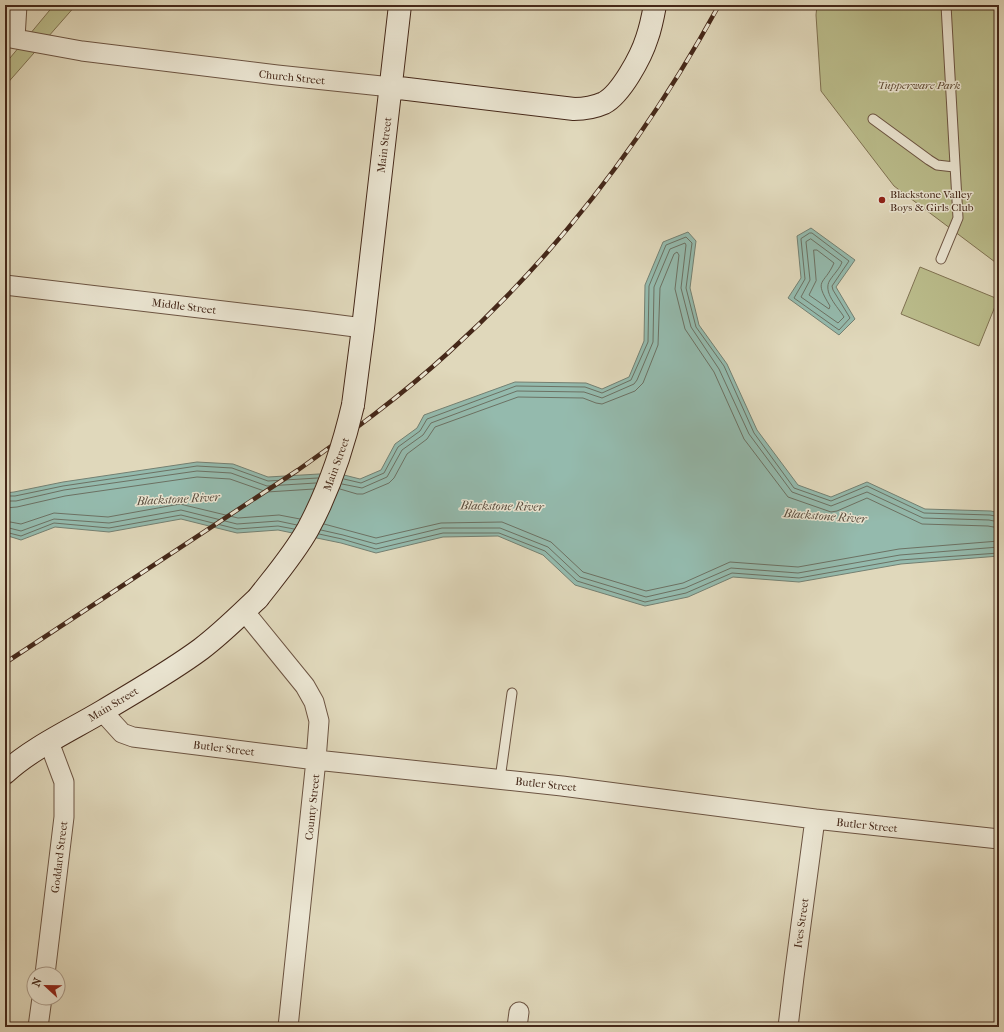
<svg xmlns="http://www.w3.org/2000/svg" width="1004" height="1032" viewBox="0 0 1004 1032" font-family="'IM FELL French Canon',serif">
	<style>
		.green { fill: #babc8b; stroke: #807252 }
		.water { fill: #94baad; stroke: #748072 }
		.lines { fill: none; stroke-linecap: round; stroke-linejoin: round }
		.shore { stroke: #6c7163; stroke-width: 1 }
		.lane-casing { stroke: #6c5442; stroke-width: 11 }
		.street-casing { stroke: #6c5442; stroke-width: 21 }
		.secondary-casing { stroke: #452819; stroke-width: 24 }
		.lane { stroke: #ebe6d3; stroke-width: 9 }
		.street { stroke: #ebe6d3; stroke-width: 19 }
		.secondary { stroke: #ebe6d3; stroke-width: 22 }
		.rail-casing { stroke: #452819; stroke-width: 4.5 }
		.rail { stroke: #ebe6d3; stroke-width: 3; stroke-dasharray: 9; stroke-linecap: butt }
		.secondary-bridge-casing { stroke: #452819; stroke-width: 24; stroke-linecap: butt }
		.secondary-bridge { stroke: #ebe6d3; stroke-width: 22 }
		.poi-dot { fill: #8f2418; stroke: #ebe6d3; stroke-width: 1.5 }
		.labels { text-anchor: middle; stroke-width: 3; stroke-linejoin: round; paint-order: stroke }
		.street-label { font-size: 11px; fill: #452819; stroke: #ebe6d3 }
		.park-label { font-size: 11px; font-style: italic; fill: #5c4630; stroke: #ebe6d3 }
		.poi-label { font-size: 11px; fill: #452819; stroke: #ebe6d3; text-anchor: start }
		.water-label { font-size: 12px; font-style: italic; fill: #594c3e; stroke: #ebe6d3 }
	</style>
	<rect width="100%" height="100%" fill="#e0d8bb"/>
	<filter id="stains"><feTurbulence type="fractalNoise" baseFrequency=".005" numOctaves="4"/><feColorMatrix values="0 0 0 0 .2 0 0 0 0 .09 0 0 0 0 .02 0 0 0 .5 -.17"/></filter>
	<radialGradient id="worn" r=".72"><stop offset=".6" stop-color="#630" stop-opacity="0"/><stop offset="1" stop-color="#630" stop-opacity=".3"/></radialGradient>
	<path class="green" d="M 54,5 L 76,5 L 5,86 L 5,64 Z
		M 817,5 L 999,5 L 999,265 L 894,186 L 821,91 L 816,15 Z
		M 920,267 L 998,299 L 979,346 L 901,314 Z"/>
	<path class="water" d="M 811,228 L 855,260 L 836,287 L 855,319 L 839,335 L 788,298 L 801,278 L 797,236 Z
		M 688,232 L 696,241 L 690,288 L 699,325 L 727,364 L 757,430 L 798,485 L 831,497 L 867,482 L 925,509 L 991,511 L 999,513 L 999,556 L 901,564 L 799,582 L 733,577 L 688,597 L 645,606 L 575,585 L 543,555 L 498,536 L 443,537 L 376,553 L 341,543 L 278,530 L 237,533 L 181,519 L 109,532 L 55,527 L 21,540 L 5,535 L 5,493 L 14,492 L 63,482 L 197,462 L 233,464 L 268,477 L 336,473 L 360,479 L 381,470 L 395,444 L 417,428 L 424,415 L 515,382 L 586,383 L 602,389 L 629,377 L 644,341 L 645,285 L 663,242 Z"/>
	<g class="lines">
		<path class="shore" d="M 810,233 L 812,233 L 849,261 L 832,286 L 833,290 L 850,318 L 839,330 L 794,298 L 805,279 L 801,239 Z
			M 811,239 L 842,262 C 840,268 834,274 830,280 C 822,292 838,307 844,317 L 838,323 L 801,297 L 810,280 L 806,242 Z
			M 814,250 L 817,250 L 834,263 C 824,286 813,278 830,306 L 829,309 L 809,295 L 816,281 Z
			M 344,479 L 361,483 L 384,473 L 398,447 L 420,431 L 427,419 L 516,386 L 585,387 L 602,393 L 631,380 L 648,342 L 649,286 L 666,245 L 686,237 L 692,243 L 686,288 L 696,327 L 724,366 L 754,433 L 794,488 L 831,501 L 867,486 L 924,513 L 990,515 L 999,517
			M 342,484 L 362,488 L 387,477 L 402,450 L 423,435 L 431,423 L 517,391 L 584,392 L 602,398 L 634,384 L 637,380 L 653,342 L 654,287 L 670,249 L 685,243 L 686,245 L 681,288 L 691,327 L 719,369 L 749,434 L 792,492 L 831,506 L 867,492 L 923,518 L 989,520 L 999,522
			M 340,489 L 357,494 L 363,494 L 389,483 L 394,478 L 407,454 L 427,439 L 435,427 L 518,397 L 583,398 L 596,403 L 602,404 L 635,391 L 643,383 L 658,345 L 660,288 L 674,254 L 677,252 L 679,255 L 675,289 L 685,329 L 714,372 L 744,439 L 788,497 L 831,512 L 837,511 L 867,498 L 922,524 L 988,526 L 999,528
			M 5,496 L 15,496 L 63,486 L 197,466 L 232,468 L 268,481 L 318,478
			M 5,501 L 16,501 L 64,490 L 197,471 L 231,473 L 267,486 L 316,483
			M 5,508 L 17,507 L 65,496 L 197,477 L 230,479 L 267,492 L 314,489
			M 5,521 L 21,524 L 54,513 L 108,517 L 180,504 L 238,518 L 279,515 L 300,519
			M 324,524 L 376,538 L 441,523 L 502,522 L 551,542 L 583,572 L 646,591 L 683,583 L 730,562 L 798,567 L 899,549 L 999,541
			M 5,527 L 21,531 L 54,519 L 109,523 L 181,510 L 237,524 L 278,521 L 297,525
			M 321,530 L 343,535 L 376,544 L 442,528 L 500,528 L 548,547 L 580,577 L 646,597 L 685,588 L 731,568 L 798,573 L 900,555 L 999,547
			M 5,532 L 21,536 L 54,523 L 109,528 L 181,515 L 237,529 L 278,526 L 294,529
			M 319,534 L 342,539 L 376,549 L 443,533 L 499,533 L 545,551 L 577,581 L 645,602 L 686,593 L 732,573 L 799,578 L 900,560 L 999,553"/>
		<g class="lane-casing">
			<path id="lane" d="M 873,119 L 929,160 L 937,165 L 954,167
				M 941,259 L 958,218 L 946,5
				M 500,779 L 512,693"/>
		</g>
		<g class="street-casing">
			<path id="street" d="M 5,37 L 82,51 L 277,75 L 391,87
				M 15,38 L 17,5
				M 5,285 L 309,321 L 363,328
				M 244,611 L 305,686 L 314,702 L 319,721 L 316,760 L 288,1027
				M 102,711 L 122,733 L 133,737 L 316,760 L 562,786 L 815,819 L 999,839
				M 45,974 L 64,817 L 64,782 L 49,742
				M 38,1027 L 42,998
				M 517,1027 L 519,1012
				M 788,1027 L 794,977 L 815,819"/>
		</g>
		<g class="secondary-casing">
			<path id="secondary" d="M 391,87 L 574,109 C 583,109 595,107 604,103 C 621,94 641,57 647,38 C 651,27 653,16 655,5
				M 353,405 L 363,328 L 400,5
				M 5,773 C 32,748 71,730 103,711 C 136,691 170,672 201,649 C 221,634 239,616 258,598"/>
		</g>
		<use href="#lane" class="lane"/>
		<use href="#street" class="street"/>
		<use href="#secondary" class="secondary"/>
		<g class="rail-casing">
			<path id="rail" d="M 5,663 L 298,470 C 350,433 401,396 448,353 C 559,253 648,135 719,5"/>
		</g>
		<use href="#rail" class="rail"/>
		<g class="secondary-bridge-casing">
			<path id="secondary-bridge" d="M 258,598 C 275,576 294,554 308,529 C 329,490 343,448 353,405"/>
		</g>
		<use href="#secondary-bridge" class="secondary-bridge"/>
	</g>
	<circle class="poi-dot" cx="882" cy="200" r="4"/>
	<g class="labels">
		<g class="street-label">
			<text transform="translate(292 77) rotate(6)" y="4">Church Street</text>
			<text transform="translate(384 145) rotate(-83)" y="4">Main Street</text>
			<text transform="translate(184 306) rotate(7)" y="4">Middle Street</text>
			<text transform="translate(336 464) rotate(-70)" y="4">Main Street</text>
			<text transform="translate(113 704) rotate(-31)" y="4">Main Street</text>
			<text transform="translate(224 748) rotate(7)" y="4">Butler Street</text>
			<text transform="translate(546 784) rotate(6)" y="4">Butler Street</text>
			<text transform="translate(312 807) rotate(-84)" y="4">County Street</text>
			<text transform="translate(867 825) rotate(6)" y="4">Butler Street</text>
			<text transform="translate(59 857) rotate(-83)" y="4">Goddard Street</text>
			<text transform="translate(801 923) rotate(-82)" y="4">Ives Street</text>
		</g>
		<g class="park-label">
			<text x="919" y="89">Tupperware Park</text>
		</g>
		<g class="poi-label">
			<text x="890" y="198">Blackstone Valley<tspan x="890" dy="13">Boys &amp; Girls Club</tspan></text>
		</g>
		<g class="water-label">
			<text transform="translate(178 499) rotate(-3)" y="4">Blackstone River</text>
			<text transform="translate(502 506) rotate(1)" y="4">Blackstone River</text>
			<text transform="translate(825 516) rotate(4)" y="4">Blackstone River</text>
		</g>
	</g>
	<rect width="1004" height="1032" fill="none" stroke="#e0d8bb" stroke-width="20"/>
	<rect x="6" y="6" width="992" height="1020" fill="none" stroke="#452819" stroke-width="2"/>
	<rect x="10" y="10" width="984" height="1012" fill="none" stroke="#452819"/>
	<g transform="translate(46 986) rotate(292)"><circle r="19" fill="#ebe6d3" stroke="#a99a89"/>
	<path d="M0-3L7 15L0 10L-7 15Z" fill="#8f2418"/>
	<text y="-6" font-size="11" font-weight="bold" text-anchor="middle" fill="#452819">N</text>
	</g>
	<rect width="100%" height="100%" filter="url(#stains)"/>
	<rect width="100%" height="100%" fill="url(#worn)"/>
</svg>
